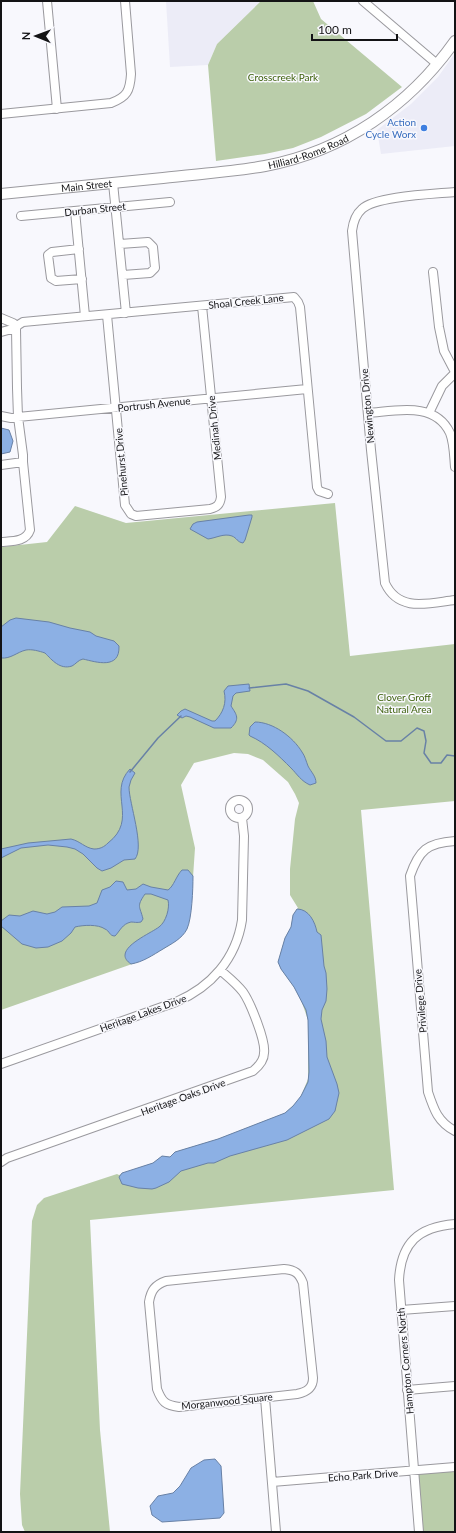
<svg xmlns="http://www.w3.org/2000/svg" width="456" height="1533" viewBox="0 0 456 1533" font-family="Lato,sans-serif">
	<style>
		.built { fill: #ececf7 }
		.green { fill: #bacdaa }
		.water { fill: #8cb0e4; stroke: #6881a6 }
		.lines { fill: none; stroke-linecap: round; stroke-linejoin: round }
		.stream { stroke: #6881a6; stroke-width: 1.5 }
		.minor-casing { stroke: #9a999e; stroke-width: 10 }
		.major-casing { stroke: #9a999e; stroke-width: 12 }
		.minor { stroke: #fff; stroke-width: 8 }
		.major { stroke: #fff; stroke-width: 10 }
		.shop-dot { fill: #3f7fe0; stroke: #f8f8fd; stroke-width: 1.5 }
		.labels { text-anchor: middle; stroke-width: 3; stroke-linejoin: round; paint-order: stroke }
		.park-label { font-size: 10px; fill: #3d600b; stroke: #f8f8fd }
		.shop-label { font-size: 10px; fill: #366cbe; stroke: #f8f8fd; text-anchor: end }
		.street-label { font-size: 10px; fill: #131315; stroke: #f8f8fd }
	</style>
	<rect width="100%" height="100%" fill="#f8f8fd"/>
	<path class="built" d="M 166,1 L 261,1 L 217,44 L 208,65 L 170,67 Z
		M 455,53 L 455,146 L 381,154 L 377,130 L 411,104 L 438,77 Z"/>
	<path class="green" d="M 261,1 L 313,1 L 321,19 L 402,87 L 366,114 L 321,137 L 293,148 L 265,154 L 216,161 L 208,65 L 217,44 Z
		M 335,503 L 350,656 L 455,644 L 455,801 L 361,810 L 394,1190 L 90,1220 L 100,1430 L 110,1532 L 25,1532 L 22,1525 L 20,1494 L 32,1221 L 37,1205 L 44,1198 L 117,1174 L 119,1175 L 153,1163 L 162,1156 L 170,1157 L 175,1152 L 218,1139 L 285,1113 L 297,1102 L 301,1096 L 308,1079 L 308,1020 L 301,1000 L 294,987 L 281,969 L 278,962 L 285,938 L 291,927 L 293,915 L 298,908 L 290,895 L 290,869 L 295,819 L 299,803 L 295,794 L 288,782 L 263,760 L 248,754 L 234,753 L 194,763 L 181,785 L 195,848 L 192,892 L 187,929 L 179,938 L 170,945 L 151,956 L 135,963 L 1,1010 L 1,547 L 47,542 L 75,506 L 126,523 Z
		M 455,1467 L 455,1532 L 419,1532 L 414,1471 Z"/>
	<path class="water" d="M 1,428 L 9,430 L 13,441 L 10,452 L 1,454 Z
		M 249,515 L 252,515 L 252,517 L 245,540 L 243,543 C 237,542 237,538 232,536 C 224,533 216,538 208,539 L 190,529 L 193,524 L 197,522 Z
		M 16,618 L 49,622 L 70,628 L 90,632 L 96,636 L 114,641 L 119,646 C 120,670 96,662 83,659 C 78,660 76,664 72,666 C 60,670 52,660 45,653 C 39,651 32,649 26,650 C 17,652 11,659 1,658 L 1,627 L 10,620 Z
		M 249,684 L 250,691 L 236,693 L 233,696 L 231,706 C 237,715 240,719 231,728 L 214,728 L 190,717 L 186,716 L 182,718 L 177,715 L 181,711 L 185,709 L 212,721 L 215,721 C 223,713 227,703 224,691 L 228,686 Z
		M 255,722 C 273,722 293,737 302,752 C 305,756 306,761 308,766 C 311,772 316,776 316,783 L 310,785 C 301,781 297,774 291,768 C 279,756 266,743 250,736 L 249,735 L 250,727 Z
		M 130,769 L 135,773 L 131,780 L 129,787 C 129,803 145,847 135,859 L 124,860 L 111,868 L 102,871 L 97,868 L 83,854 L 75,849 L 67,847 L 48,845 L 21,848 L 1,858 L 1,849 L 28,843 L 71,839 C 80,841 85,848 94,849 C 100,849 104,847 108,843 C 139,819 107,793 130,769 Z
		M 182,870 L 188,870 L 193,876 C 193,889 192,918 187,929 C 182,939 171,944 163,949 C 153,955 143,962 131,964 C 110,950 150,934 159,927 C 166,922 170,908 168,900 L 151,894 L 145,894 C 136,907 140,906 143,919 L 141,922 C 137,923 134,922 131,922 C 122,924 120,931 115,936 C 109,936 110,931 105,929 C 98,924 83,925 75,927 L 71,933 L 62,941 L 48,947 L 36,948 L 22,944 L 1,926 L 1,921 L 9,915 L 20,916 L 33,911 L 47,914 L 55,912 L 62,907 L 89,906 L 97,903 L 102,890 L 110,887 L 116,881 L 123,882 L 127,890 L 136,889 L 143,884 L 151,887 L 168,890 C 174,886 176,876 182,870 Z
		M 297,909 C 309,909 315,922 317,932 L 321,935 L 324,966 L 326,973 L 327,989 L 326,1001 L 322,1010 L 321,1019 L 326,1041 L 327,1057 L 337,1084 L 339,1093 L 335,1111 L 329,1119 L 287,1140 L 230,1156 L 214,1163 L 208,1163 L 181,1171 L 169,1182 L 156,1188 L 152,1189 L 138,1188 L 122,1184 L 119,1177 L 122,1173 L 153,1163 L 162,1156 L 170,1157 L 175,1152 L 218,1139 L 285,1113 L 293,1106 L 301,1096 L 308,1082 L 309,1072 L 308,1020 L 306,1010 L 294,987 L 281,969 L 278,962 L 285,938 L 291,927 L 293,915 Z
		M 215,1459 L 221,1466 L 224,1513 L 220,1518 L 162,1522 L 152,1515 L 150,1506 L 158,1496 L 173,1493 L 180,1486 L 191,1468 L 204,1460 Z"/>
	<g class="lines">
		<path class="stream" d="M 249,688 L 286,684 L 308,691 L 354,717 L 386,741 L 401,741 L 417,728 L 424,731 L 426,741 L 424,753 L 431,763 L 441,763 L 447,755 L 455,756
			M 130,772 L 158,738 L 181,716"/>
		<g class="minor-casing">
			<path id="minor" d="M 47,1 L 57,109
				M 363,1 L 437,64
				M 1,114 L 111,103 C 127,97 130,91 131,74 L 125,1
				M 113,183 L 126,313
				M 455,192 C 435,194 375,196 362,209 C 355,215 353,223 352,231 L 371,450 L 385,583 C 399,613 429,603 455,600
				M 75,211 L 85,316
				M 21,216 L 170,202
				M 120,244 L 148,242 L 153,247 L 155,268 L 150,273 L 123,275
				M 79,249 L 52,252 L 48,255 L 51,278 L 56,281 L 82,279
				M 433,272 L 439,327 L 444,351 L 455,372
				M 107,315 L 125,505 L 131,514 L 136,516 L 210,509 C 217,507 220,505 221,497 L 202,306
				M 1,318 L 13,323 L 17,326
				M 1,332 L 12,329 L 23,322 L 294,297 L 298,302 L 300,307 L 317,487 L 319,491 L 328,494
				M 368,413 C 396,411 435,401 450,433 C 454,443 454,456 455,467
				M 429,413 L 442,386 L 455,373
				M 1,416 L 11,418 L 18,417 L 307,389
				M 1,465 L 23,462
				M 1,542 C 12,541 26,542 30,530 L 23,462 L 23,455 L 18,417 L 17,388 L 16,329 L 17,326
				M230 809a9 9 0 1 1 18 0a9 9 0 1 1-18 0Z
				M 455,841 C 427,843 419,850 410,876 L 428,1092 C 434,1110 438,1122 455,1131
				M 1,1064 L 176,1002 C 211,987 236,959 242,920 L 244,836 L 242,818
				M 1,1162 L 7,1158 L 253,1071 C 259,1066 264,1060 264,1053 C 266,1041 250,1002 243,992 C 236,983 228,977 220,970
				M 284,1269 C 295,1270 299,1273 303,1283 L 313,1378 C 313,1388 307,1392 297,1394 L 179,1407 C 165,1405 162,1402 157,1389 L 149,1302 C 151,1290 155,1285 166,1281 Z
				M 401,1310 L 455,1306
				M 407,1390 L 455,1386
				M 265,1398 L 276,1532
				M 272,1482 L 455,1467
				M 419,1532 L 399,1280 C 401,1243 418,1227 455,1224"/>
		</g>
		<g class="major-casing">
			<g id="major">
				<path id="s1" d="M 1,194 C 55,189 109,183 163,178 C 197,174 232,172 265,166 C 344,151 409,106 455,41"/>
			</g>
		</g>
		<use href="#minor" class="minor"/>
		<use href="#major" class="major"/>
	</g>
	<circle class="shop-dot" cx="424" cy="128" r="4"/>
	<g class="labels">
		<g class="park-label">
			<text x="283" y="81">Crosscreek Park</text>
			<text x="404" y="701">Clover Groff<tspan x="404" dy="12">Natural Area</tspan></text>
		</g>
		<g class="shop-label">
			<text x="416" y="126">Action<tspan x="416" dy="12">Cycle Worx</tspan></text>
		</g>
		<g class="street-label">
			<text dy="4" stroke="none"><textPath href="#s1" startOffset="311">Hilliard-Rome Road</textPath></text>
			<text dy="4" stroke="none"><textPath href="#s1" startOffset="86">Main Street</textPath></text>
			<text transform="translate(95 209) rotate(-6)" y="4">Durban Street</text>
			<text transform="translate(246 301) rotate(-6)" y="4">Shoal Creek Lane</text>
			<text transform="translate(154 404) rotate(-6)" y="4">Portrush Avenue</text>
			<text transform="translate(367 406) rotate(-95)" y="4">Newington Drive</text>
			<text transform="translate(214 428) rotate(-96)" y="4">Medinah Drive</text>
			<text transform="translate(121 462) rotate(-95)" y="4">Pinehurst Drive</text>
			<text transform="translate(420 1001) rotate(-95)" y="4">Privilege Drive</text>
			<text transform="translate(143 1013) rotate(-20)" y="4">Heritage Lakes Drive</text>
			<text transform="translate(183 1097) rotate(-20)" y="4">Heritage Oaks Drive</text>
			<text transform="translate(405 1361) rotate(-95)" y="4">Hampton Corners North</text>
			<text transform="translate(227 1401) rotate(-6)" y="4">Morganwood Square</text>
			<text transform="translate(363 1475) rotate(-4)" y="4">Echo Park Drive</text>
		</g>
	</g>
	<rect width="456" height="1533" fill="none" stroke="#131315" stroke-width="4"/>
	<g transform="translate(36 36) rotate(271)" stroke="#f8f8fd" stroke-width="3" paint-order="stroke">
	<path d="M0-3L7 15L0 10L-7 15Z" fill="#131315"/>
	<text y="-6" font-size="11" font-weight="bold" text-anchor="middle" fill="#131315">N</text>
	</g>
	<path d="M312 34v6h85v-6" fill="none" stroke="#131315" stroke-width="2"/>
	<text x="318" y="34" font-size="12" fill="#131315" stroke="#f8f8fd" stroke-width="3" paint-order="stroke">100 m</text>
</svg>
